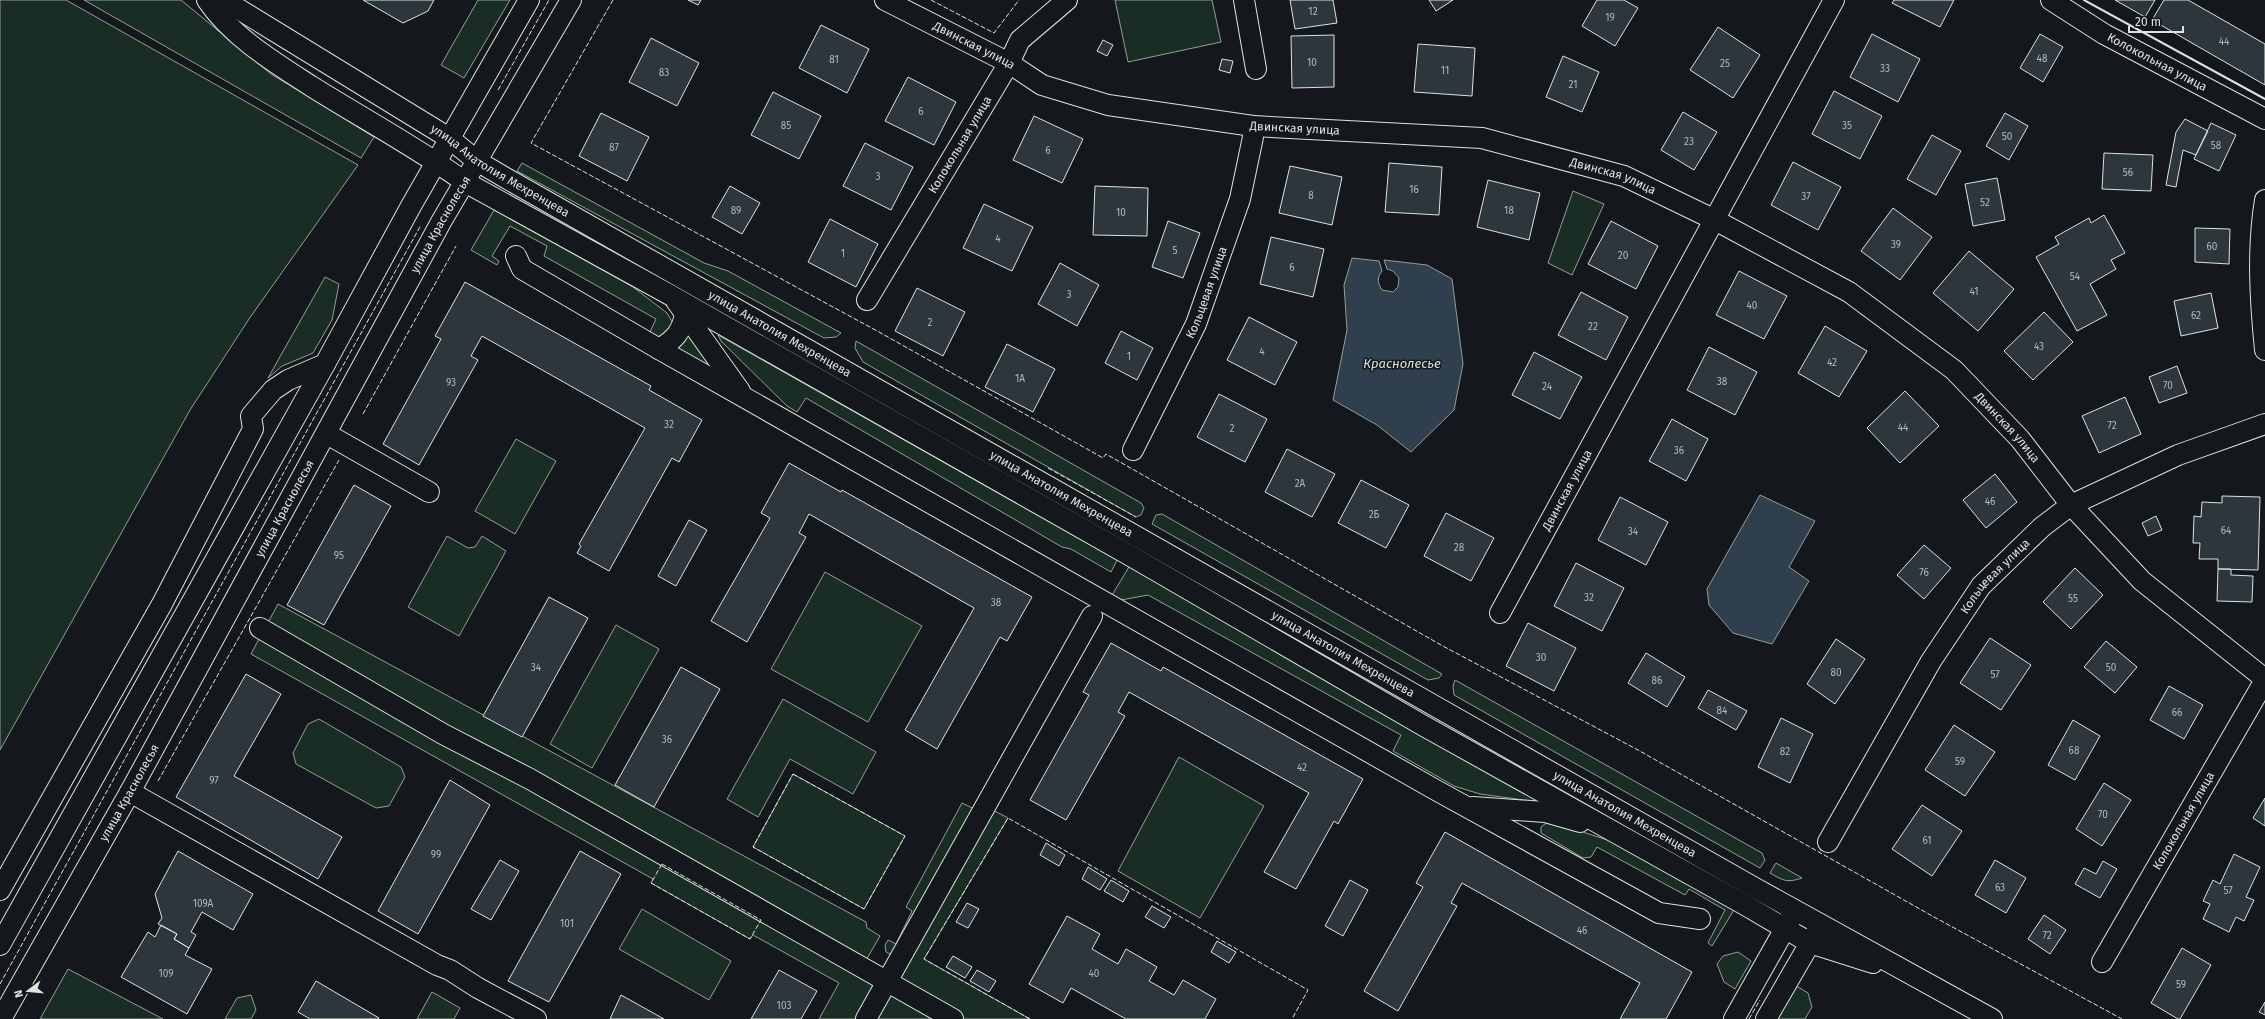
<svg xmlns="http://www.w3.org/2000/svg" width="2265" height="1019" viewBox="0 0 2265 1019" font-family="'Fira Sans',sans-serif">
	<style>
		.green { fill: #1a2d24; stroke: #939e99 }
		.water { fill: #2f3f4d; stroke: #939e99 }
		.building { fill: #2c363c; stroke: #d8e6dc }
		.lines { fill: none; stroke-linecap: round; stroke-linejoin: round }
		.minor-casing { stroke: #d8e6dc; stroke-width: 22 }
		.minor { stroke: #14181c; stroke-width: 20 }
		.fence { stroke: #d8e6dc; stroke-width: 1; stroke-dasharray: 5 2; stroke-linecap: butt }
		.wall { stroke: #d8e6dc; stroke-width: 2 }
		.labels { text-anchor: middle; stroke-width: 3; stroke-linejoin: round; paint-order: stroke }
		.number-label { font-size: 10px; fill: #adbab4 }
		.street-label { font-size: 12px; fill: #d8e6dc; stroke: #14181c }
		.water-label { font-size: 13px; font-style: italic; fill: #d8e6dc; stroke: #14181c }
	</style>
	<rect width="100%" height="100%" fill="#14181c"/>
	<path class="green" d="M 0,0 L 66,0 L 358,165 L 249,319 L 190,410 L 0,750 Z
		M 84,0 L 181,0 L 271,74 L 374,137 L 361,158 Z
		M 478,0 L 510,0 L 464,78 L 441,65 Z
		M 1115,0 L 1212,0 L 1221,42 L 1128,62 Z
		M 522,163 L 704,263 L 728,271 L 841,333 L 836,337 L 824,338 L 517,171 Z
		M 1573,191 L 1604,204 L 1572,275 L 1548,263 Z
		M 494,210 L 633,287 L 667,313 L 673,323 L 662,338 L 655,337 L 649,334 L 656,319 L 544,256 L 547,246 L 510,226 L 492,256 L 499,261 L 497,265 L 471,250 Z
		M 325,277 L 339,284 L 332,320 L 313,353 L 282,366 L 268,378 Z
		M 688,328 L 723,373 L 669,350 Z
		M 718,335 L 1117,560 L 1111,572 L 1071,549 L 1062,547 L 806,398 L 797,412 L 787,406 L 721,341 Z
		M 856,341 L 1141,503 L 1144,508 L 1141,515 L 1136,517 L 863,362 L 855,348 Z
		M 516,439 L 556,461 L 515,534 L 475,511 Z
		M 1162,514 L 1442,674 L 1439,678 L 1428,680 L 1152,524 L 1156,515 Z
		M 447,536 L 468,548 L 475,547 L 482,536 L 506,551 L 459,636 L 408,607 Z
		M 1129,567 L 1546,800 L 1553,804 L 1480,794 L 1454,786 L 1393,751 L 1401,735 L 1148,595 L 1121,600 L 1112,595 Z
		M 825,572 L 922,626 L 868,722 L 771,669 Z
		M 278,604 L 866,922 L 867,928 L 880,936 L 865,962 L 879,981 L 989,808 L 1008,818 L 924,959 L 1030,1019 L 819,1019 L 839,983 L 753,935 L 750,939 L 651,883 L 653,879 L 251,654 Z
		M 616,625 L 659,649 L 592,768 L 550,744 Z
		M 1455,680 L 1762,853 L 1765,860 L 1760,868 L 1454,695 L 1453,686 Z
		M 783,699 L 876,752 L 853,794 L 790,759 L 758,817 L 727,799 Z
		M 319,719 L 401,767 L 405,777 L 389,806 L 376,808 L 296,764 L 293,753 L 308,724 Z
		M 1179,757 L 1264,806 L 1200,918 L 1118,871 Z
		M 793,774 L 905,836 L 864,909 L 753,847 Z
		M 962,803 L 974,809 L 894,956 L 886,952 L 885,945 L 888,940 L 896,944 L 912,911 L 906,907 Z
		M 1549,821 L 1632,848 L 1735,908 L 1712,946 L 1708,943 L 1725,910 L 1689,889 L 1685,895 L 1597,847 L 1591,857 L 1583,858 L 1541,833 L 1541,827 Z
		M 1776,863 L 1802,878 C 1787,883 1784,881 1770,873 Z
		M 642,909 L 731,961 L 709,1000 L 619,949 Z
		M 1738,952 L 1751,961 L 1735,989 L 1724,982 L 1717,964 L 1723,956 Z
		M 68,969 L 163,1019 L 40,1019 Z
		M 1793,984 L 1808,993 L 1812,1007 L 1805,1019 L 1773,1019 Z
		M 432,992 L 460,1008 L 454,1019 L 417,1019 Z
		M 251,995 L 256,1010 L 251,1019 L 225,1019 L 237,998 Z"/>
	<path class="water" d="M 1352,258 L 1379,261 L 1382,271 C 1377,278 1377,282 1382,290 L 1393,292 L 1398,287 L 1399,278 L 1393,271 L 1387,269 L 1384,260 L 1427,265 L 1452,279 L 1463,364 L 1454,410 L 1411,452 L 1377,425 L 1333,400 L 1347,330 L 1344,285 Z
		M 1760,495 L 1815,521 L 1789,567 L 1809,581 L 1772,644 L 1733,633 L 1709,605 L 1707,589 Z"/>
	<path class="building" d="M 363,0 L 434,0 L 428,11 L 403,23 Z
		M 688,0 L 701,0 L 698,5 Z
		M 1290,0 L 1333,0 L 1337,23 L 1295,29 Z
		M 1429,0 L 1453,0 L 1436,11 Z
		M 1597,0 L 1624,0 L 1638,8 L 1615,46 L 1582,26 Z
		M 1894,0 L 1954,0 L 1940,27 L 1892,3 Z
		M 2115,0 L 2155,0 L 2145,17 Z
		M 2164,0 L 2188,0 L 2265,44 L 2265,85 L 2152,20 Z
		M 821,25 L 869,49 L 847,93 L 799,68 Z
		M 1718,27 L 1760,55 L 1733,98 L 1690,70 Z
		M 1872,34 L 1920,59 L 1898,102 L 1850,77 Z
		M 2040,34 L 2063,47 L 2043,82 L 2020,68 Z
		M 1334,35 L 1334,87 L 1292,88 L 1291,36 Z
		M 651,38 L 699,63 L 677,106 L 629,82 Z
		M 1103,40 L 1113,45 L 1107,56 L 1097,51 Z
		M 1418,44 L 1475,48 L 1472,96 L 1414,92 Z
		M 1563,56 L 1599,72 L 1582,112 L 1546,97 Z
		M 1222,59 L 1233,61 L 1230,73 L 1219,70 Z
		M 908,77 L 956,102 L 934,145 L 885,121 Z
		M 1834,91 L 1882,116 L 1860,159 L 1812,134 Z
		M 773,92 L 821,116 L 799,159 L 751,135 Z
		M 1683,112 L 1717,132 L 1694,170 L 1661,150 Z
		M 601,113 L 649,137 L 627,181 L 579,156 Z
		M 2005,113 L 2028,126 L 2009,160 L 1986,146 Z
		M 1034,116 L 1083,139 L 1062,183 L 1013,160 Z
		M 2185,119 L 2208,131 L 2196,155 L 2183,150 L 2176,187 L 2166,185 L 2176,132 Z
		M 2211,123 L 2236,135 L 2219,171 L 2194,159 Z
		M 1932,135 L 1961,151 L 1936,195 L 1907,179 Z
		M 865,143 L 913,167 L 891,210 L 843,186 Z
		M 2104,153 L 2153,155 L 2151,191 L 2102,189 Z
		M 1793,162 L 1841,187 L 1818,230 L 1771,205 Z
		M 1389,163 L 1442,167 L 1439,215 L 1385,212 Z
		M 1290,166 L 1342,177 L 1332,225 L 1279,213 Z
		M 1997,178 L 2005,220 L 1973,226 L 1965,184 Z
		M 1488,180 L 1540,193 L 1529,240 L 1477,227 Z
		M 730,186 L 760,203 L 742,234 L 712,217 Z
		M 1095,186 L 1148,188 L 1147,236 L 1093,235 Z
		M 984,204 L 1033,227 L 1012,271 L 963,248 Z
		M 1893,208 L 1932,237 L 1900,280 L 1861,251 Z
		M 2104,215 L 2125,253 L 2111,260 L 2116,269 L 2090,284 L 2107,315 L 2077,331 L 2036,257 L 2059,244 L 2055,237 L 2089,218 L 2091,223 Z
		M 830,219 L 878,244 L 856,287 L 808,262 Z
		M 1168,221 L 1200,233 L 1183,278 L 1152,267 Z
		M 1611,221 L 1658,246 L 1636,289 L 1588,264 Z
		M 2195,228 L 2230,229 L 2229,264 L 2195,262 Z
		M 1271,237 L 1324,249 L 1313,297 L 1260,284 Z
		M 1969,251 L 2014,289 L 1978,331 L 1933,293 Z
		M 1060,263 L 1099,285 L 1077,326 L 1038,304 Z
		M 1739,271 L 1787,296 L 1764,339 L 1716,315 Z
		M 465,282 L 651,386 L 649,390 L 702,420 L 679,462 L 672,458 L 609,571 L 577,553 L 581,546 L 579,544 L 645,428 L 482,336 L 471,356 L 478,360 L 419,465 L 383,444 L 441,339 L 435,336 Z
		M 917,288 L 965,312 L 943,356 L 895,331 Z
		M 1581,292 L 1628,317 L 1606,360 L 1558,335 Z
		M 2211,293 L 2218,328 L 2181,336 L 2174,301 Z
		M 2044,312 L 2073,342 L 2033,380 L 2004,351 Z
		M 1249,317 L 1297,342 L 1275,385 L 1227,360 Z
		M 1825,326 L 1867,351 L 1839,397 L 1798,373 Z
		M 1121,331 L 1153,348 L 1137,380 L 1105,363 Z
		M 1007,344 L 1055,369 L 1033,412 L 985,387 Z
		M 1709,347 L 1757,372 L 1735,415 L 1687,390 Z
		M 1534,352 L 1582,377 L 1560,419 L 1512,395 Z
		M 2177,366 L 2187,393 L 2159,403 L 2149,377 Z
		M 1905,391 L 1939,426 L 1900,463 L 1867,428 Z
		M 1219,394 L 1267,419 L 1245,462 L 1197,437 Z
		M 2125,397 L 2141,434 L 2099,453 L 2082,416 Z
		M 1672,419 L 1708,439 L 1686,481 L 1649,461 Z
		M 1287,449 L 1335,474 L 1312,517 L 1265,492 Z
		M 789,463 L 841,492 L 842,490 L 1032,597 L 1007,641 L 1000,637 L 937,749 L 905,730 L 974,608 L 809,514 L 799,533 L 806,537 L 747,642 L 711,621 L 770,518 L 761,513 Z
		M 1995,474 L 2017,502 L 1986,528 L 1963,500 Z
		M 1361,480 L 1409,505 L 1386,548 L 1338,523 Z
		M 354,485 L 391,506 L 324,625 L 287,605 Z
		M 2222,496 L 2260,497 L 2258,570 L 2218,569 L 2218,559 L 2199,559 L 2200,543 L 2193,543 L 2194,516 L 2201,517 L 2202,502 L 2222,503 Z
		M 1620,497 L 1668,522 L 1646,565 L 1598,540 Z
		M 1446,513 L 1494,538 L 1471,581 L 1424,556 Z
		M 2156,516 L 2162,530 L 2148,536 L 2142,523 Z
		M 689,520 L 707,530 L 676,586 L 658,576 Z
		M 1924,545 L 1951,568 L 1924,599 L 1897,575 Z
		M 1576,563 L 1624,588 L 1602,631 L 1554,606 Z
		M 2075,568 L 2103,595 L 2071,629 L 2043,602 Z
		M 2218,569 L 2231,569 L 2231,575 L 2253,576 L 2252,602 L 2217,601 Z
		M 549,597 L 588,618 L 522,737 L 483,716 Z
		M 1528,623 L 1576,648 L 1554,691 L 1506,666 Z
		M 1990,638 L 2031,665 L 2001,710 L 1960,683 Z
		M 1836,639 L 1865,659 L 1835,704 L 1807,684 Z
		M 2106,641 L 2137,667 L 2115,693 L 2084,667 Z
		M 1111,643 L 1161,671 L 1163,667 L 1363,779 L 1338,824 L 1334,821 L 1296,889 L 1264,872 L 1309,793 L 1129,692 L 1118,712 L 1125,716 L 1066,820 L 1030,800 L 1089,695 L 1083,692 Z
		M 1646,653 L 1685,677 L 1667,707 L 1628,683 Z
		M 681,667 L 720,689 L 654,807 L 615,785 Z
		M 246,674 L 281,694 L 234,776 L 342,837 L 318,879 L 176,797 Z
		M 2169,686 L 2203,705 L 2184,739 L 2150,720 Z
		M 1708,690 L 1747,711 L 1736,730 L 1698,708 Z
		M 1781,718 L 1813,734 L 1790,783 L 1758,767 Z
		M 2073,720 L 2100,736 L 2075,780 L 2048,765 Z
		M 1954,725 L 1995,752 L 1965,796 L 1925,770 Z
		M 450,780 L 490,805 L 418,934 L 378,911 Z
		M 2104,783 L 2131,800 L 2102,846 L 2076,829 Z
		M 2265,798 L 2265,826 L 2253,818 Z
		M 1922,805 L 1962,831 L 1932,876 L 1892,849 Z
		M 1445,832 L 1692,972 L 1666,1019 L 1620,1019 L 1640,983 L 1462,883 L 1451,903 L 1457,906 L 1398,1011 L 1364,991 L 1423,887 L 1416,883 Z
		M 1046,843 L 1065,855 L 1059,866 L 1040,855 Z
		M 178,851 L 253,894 L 233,930 L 202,912 L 191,932 L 196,935 L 189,948 L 174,939 L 177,934 L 158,924 L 162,918 L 155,894 Z
		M 580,851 L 621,874 L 549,1002 L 508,981 Z
		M 2234,854 L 2260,867 L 2246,897 L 2254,900 L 2244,921 L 2236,917 L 2229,932 L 2203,919 L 2210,904 L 2203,901 L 2213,880 L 2220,884 Z
		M 500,860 L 519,871 L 491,920 L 471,909 Z
		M 1995,860 L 2026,878 L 2006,913 L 1975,895 Z
		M 2103,861 L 2117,869 L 2100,898 L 2075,884 L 2084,868 L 2096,874 Z
		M 1088,867 L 1107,879 L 1100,890 L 1082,879 Z
		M 1111,880 L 1129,891 L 1123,902 L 1104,891 Z
		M 1350,880 L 1368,890 L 1343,936 L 1325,926 Z
		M 967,903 L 979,909 L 968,928 L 956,922 Z
		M 1152,906 L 1171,917 L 1164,928 L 1145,917 Z
		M 2044,915 L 2066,930 L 2050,954 L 2028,939 Z
		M 1067,916 L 1100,934 L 1092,949 L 1118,964 L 1126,949 L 1157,967 L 1149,981 L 1174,995 L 1183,980 L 1216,999 L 1205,1019 L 1126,1019 L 1071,988 L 1063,1003 L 1029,984 Z
		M 161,925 L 177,934 L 174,939 L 189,948 L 185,955 L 212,969 L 187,1014 L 121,977 L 148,932 L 155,937 Z
		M 1217,941 L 1236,952 L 1229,963 L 1211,952 Z
		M 2182,948 L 2211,965 L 2180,1019 L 2178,1019 L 2151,1003 Z
		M 953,956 L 972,967 L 965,978 L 946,967 Z
		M 779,970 L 817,991 L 801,1019 L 751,1019 Z
		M 977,970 L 996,981 L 989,992 L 970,981 Z
		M 316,981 L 379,1018 L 378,1019 L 310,1019 L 298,1012 Z
		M 621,995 L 664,1019 L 610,1019 Z
		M 2265,1002 L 2265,1015 L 2259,1012 Z"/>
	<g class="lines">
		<g class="minor-casing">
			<g id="minor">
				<path d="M 207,0 C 232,37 274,62 311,86 C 362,118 416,147 465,182 L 672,296 L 1129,555 L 1424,726 L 1745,905 L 1810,943 L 1873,963"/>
				<path id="s1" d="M 214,0 L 232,5 L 449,138 L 477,161 L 504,177 L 1755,888 L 1992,1019"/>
				<path id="s2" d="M 885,0 L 1009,63 L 1042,85 L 1108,105 L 1253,126 L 1482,138 L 1624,176 L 1715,220 L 1849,292 L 1954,370 L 2020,439 L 2071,505 L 2142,581 L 2265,679"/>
				<path d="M 1244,0 L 1256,69"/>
				<path id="s3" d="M 2051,0 L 2104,34 L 2265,119"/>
				<path d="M 2265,200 C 2257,249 2260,300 2265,350"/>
				<path d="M 516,256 L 522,269 L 659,349 L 1434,789 L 1659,913 L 1700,919"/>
				<path id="s4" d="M 867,300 L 1009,63 L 1020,40 L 1067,0"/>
				<path d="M 676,301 L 740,391"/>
				<path d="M 659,349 C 674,340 682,332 685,314"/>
				<path d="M 327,434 L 429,492"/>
				<path id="s5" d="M 1133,450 L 1196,324 L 1240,199 L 1253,137 L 1253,126"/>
				<path id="s6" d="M 1500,613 L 1834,0"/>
				<path d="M 260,628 L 443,734 L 530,779 L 953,1019"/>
				<path d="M 130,792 L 437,965 L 450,970 L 478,988 L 536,1019"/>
				<path d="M 1473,807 L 1545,812 L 1580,822"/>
				<path id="s7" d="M 1828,842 L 1931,661 L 1981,586 L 2042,527 L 2071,505 L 2178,455 L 2265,424"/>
				<path d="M 0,890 L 162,604 L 253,429 L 251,416 L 273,390 L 288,380 L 325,364"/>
				<path d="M 0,945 L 325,364 L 411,206 L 529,0"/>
				<path id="s8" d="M 2102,962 L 2265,680"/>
				<path id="s9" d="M 1,1019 L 130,792 L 441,222 L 571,0"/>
				<path d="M 866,1019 L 1092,616"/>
				<path d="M 1734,1019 L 1791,918"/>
				<path d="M 1766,1019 L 1817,931"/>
			</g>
		</g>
		<use href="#minor" class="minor"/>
		<path class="fence" d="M 613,0 L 531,143 L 879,332 L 1103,458 L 1106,454 L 1441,645 L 1638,750 L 1934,917 L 2122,1019
			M 931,0 L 994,33 L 1019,0
			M 498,90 L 549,0
			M 363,414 L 456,246
			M 1048,468 L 1136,517
			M 793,774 L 905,836 L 864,909 L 753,847 Z
			M 158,781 L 339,460
			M 662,864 L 761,920 L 750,939 L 651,883 Z
			M 0,984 L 421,225
			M 1030,1019 L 924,959 L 1008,818 L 1308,990 L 1292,1019
			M 1749,1019 L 1760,1000"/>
		<path class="wall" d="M 2084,0 L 2265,99"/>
	</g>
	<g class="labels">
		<g class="number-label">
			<text x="1313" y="15">12</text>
			<text x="1610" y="21">19</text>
			<text x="2224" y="45">44</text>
			<text x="2042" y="62">48</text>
			<text x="834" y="63">81</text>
			<text x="1312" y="66">10</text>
			<text x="1725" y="67">25</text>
			<text x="1885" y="72">33</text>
			<text x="1445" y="74">11</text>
			<text x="664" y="76">83</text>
			<text x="1573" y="88">21</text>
			<text x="921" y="115">6</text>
			<text x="786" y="129">85</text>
			<text x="1847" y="129">35</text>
			<text x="2007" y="140">50</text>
			<text x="1689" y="145">23</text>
			<text x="2216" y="149">58</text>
			<text x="614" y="151">87</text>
			<text x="1048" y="154">6</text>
			<text x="2128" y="176">56</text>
			<text x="878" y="180">3</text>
			<text x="1414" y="193">16</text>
			<text x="1311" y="199">8</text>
			<text x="1806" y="200">37</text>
			<text x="1985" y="206">52</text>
			<text x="736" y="214">89</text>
			<text x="1509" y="214">18</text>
			<text x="1121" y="216">10</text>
			<text x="998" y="242">4</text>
			<text x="1896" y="248">39</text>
			<text x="2212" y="250">60</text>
			<text x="1175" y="254">5</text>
			<text x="843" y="257">1</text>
			<text x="1623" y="259">20</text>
			<text x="1292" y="271">6</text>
			<text x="2075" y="280">54</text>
			<text x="1974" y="295">41</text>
			<text x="1069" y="298">3</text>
			<text x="1752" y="309">40</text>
			<text x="2196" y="319">62</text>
			<text x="930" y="326">2</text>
			<text x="1593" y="330">22</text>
			<text x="2039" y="350">43</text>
			<text x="1262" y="355">4</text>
			<text x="1129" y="360">1</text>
			<text x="1832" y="366">42</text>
			<text x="1020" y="382">1А</text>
			<text x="1722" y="385">38</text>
			<text x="451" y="386">93</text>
			<text x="2168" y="389">70</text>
			<text x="1547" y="390">24</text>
			<text x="669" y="428">32</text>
			<text x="2112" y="429">72</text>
			<text x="1903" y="431">44</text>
			<text x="1232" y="432">2</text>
			<text x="1679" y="454">36</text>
			<text x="1300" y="487">2А</text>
			<text x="1990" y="505">46</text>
			<text x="1374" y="518">2Б</text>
			<text x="2226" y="534">64</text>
			<text x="1633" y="535">34</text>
			<text x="1459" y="551">28</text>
			<text x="339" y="559">95</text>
			<text x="1924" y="576">76</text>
			<text x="1589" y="601">32</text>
			<text x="2073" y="602">55</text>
			<text x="996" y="606">38</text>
			<text x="1541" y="661">30</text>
			<text x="536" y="671">34</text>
			<text x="2111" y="671">50</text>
			<text x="1836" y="676">80</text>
			<text x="1995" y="678">57</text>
			<text x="1657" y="684">86</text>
			<text x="1722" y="714">84</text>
			<text x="2177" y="716">66</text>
			<text x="667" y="743">36</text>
			<text x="2074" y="754">68</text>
			<text x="1785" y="755">82</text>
			<text x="1960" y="765">59</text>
			<text x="1302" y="771">42</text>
			<text x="214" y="784">97</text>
			<text x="2103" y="818">70</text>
			<text x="1927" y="844">61</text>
			<text x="436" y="858">99</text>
			<text x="2000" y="891">63</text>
			<text x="2228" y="894">57</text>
			<text x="203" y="907">109А</text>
			<text x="567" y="927">101</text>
			<text x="1582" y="934">46</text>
			<text x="2047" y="939">72</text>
			<text x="166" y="977">109</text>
			<text x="1094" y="977">40</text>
			<text x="2181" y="988">59</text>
			<text x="784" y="1009">103</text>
		</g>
		<g class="street-label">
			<text dy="4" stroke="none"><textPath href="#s2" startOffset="100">Двинская улица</textPath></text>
			<text dy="4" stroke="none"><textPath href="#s3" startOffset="123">Колокольная улица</textPath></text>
			<text dy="4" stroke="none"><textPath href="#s2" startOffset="436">Двинская улица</textPath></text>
			<text dy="4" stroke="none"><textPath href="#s4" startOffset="181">Колокольная улица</textPath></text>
			<text dy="4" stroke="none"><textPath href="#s1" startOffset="334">улица Анатолия Мехренцева</textPath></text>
			<text dy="4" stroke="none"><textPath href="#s2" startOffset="760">Двинская улица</textPath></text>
			<text dy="4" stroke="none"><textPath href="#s9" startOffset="908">улица Краснолесья</textPath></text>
			<text dy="4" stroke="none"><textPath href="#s5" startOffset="174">Кольцевая улица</textPath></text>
			<text dy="4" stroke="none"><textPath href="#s1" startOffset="658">улица Анатолия Мехренцева</textPath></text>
			<text dy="4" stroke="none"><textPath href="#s2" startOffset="1233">Двинская улица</textPath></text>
			<text dy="4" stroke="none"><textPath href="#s6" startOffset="140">Двинская улица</textPath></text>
			<text dy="4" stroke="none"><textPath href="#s1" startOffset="982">улица Анатолия Мехренцева</textPath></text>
			<text dy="4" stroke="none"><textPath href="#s9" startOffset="584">улица Краснолесья</textPath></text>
			<text dy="4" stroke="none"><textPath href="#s7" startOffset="315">Кольцевая улица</textPath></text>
			<text dy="4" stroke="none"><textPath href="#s1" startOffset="1306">улица Анатолия Мехренцева</textPath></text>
			<text dy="4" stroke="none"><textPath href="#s9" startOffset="260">улица Краснолесья</textPath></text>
			<text dy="4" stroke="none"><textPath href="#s1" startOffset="1630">улица Анатолия Мехренцева</textPath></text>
			<text dy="4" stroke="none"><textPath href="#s8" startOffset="163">Колокольная улица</textPath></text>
		</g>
		<g class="water-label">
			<text x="1402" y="368">Краснолесье</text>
		</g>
	</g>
	<g transform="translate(28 991) rotate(254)" stroke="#14181c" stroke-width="3" paint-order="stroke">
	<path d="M0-3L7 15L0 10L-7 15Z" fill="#d8e6dc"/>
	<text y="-6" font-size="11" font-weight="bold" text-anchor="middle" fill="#d8e6dc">N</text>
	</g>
	<path d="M2129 26v6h54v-6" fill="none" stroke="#d8e6dc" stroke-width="2"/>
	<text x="2135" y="26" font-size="12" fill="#d8e6dc" stroke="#14181c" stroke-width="3" paint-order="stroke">20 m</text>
</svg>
